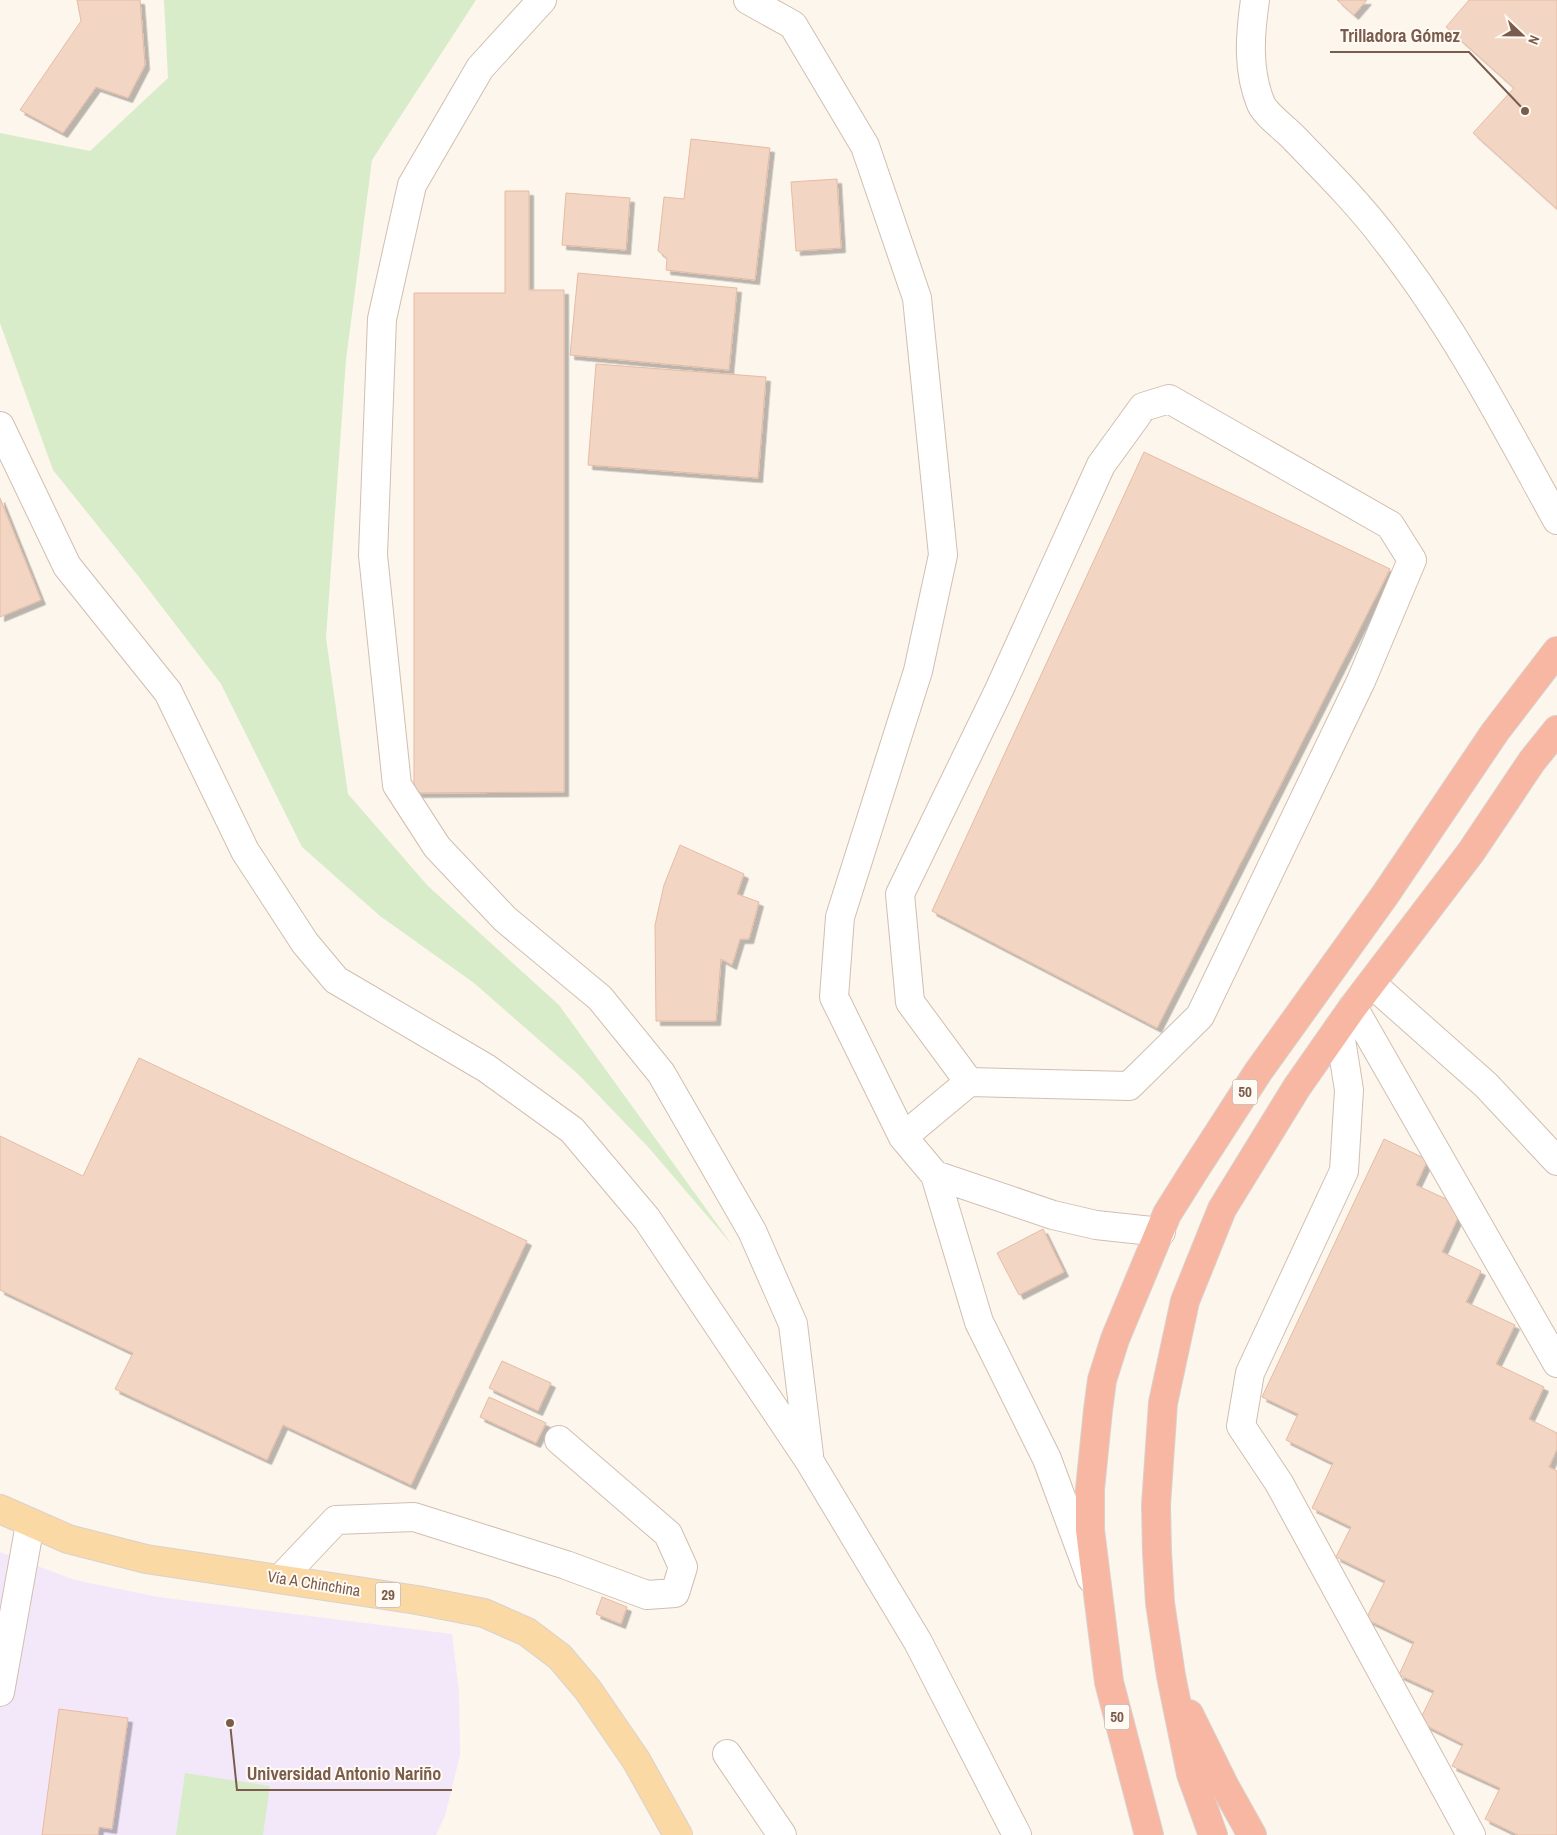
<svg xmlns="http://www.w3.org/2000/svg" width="1557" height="1835" viewBox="0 0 1557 1835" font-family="'Archivo Narrow',sans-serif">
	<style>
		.education { fill: #f3e8fa }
		.green { fill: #d8ecc9 }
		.building { fill: #f3d5c3; stroke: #e6bba3; filter: url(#shadow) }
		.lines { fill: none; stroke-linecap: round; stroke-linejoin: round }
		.minor-casing { stroke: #d1beb0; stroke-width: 30 }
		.major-casing { stroke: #dad1cd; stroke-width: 30 }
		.highway-casing { stroke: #dad1cd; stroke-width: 30 }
		.minor { stroke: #fff; stroke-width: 28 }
		.major { stroke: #fbd9a5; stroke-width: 28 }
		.highway { stroke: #f7b7a3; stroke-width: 28 }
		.labels { text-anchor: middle; stroke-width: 4; stroke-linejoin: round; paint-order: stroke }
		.shield { fill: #fffaf3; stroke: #a28b7f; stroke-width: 1 }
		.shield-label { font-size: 15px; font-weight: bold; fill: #7a5c4d }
		.street-label { font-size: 16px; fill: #7a5c4d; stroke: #fffaf3 }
		.leader { fill: none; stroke: #7a5c4d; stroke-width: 2 }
		.callout-dot { fill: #7a5c4d; stroke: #fffaf3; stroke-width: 2 }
		.callout-label { font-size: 18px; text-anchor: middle; font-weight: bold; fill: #7a5c4d; stroke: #fffaf3; stroke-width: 4; stroke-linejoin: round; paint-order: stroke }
	</style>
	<defs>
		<filter id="shadow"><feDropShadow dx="4.5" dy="4.5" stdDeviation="0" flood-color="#0004"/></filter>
	</defs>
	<rect width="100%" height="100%" fill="#fdf6ec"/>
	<path class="education" d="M 0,1552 L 75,1580 L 158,1597 L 452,1634 L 459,1692 L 460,1755 L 445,1816 L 436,1835 L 0,1835 Z"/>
	<path class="green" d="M 164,0 L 476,0 L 372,160 L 346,360 L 326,638 L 348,794 L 428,886 L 559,1005 L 733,1246 L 649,1148 L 579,1075 L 474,983 L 380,916 L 302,847 L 221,684 L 139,577 L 53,470 L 0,323 L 0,133 L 90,151 L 168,78 Z
		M 185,1773 L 270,1786 L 263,1835 L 176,1835 Z"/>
	<path class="building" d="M 77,0 L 140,0 L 145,65 L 128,98 L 96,87 L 63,133 L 20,110 L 81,21 Z
		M 1337,0 L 1367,0 L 1354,15 Z
		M 1469,0 L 1557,0 L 1557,209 L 1473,133 L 1514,88 L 1446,27 Z
		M 691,139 L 770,148 L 755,280 L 666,270 L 667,258 L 658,251 L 664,197 L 684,199 Z
		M 837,179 L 841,248 L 796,251 L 791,182 Z
		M 505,191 L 529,191 L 529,290 L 564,290 L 564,792 L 414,793 L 414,293 L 505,293 Z
		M 566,193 L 630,198 L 626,250 L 562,245 Z
		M 578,273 L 737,288 L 729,370 L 570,355 Z
		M 596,364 L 766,377 L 758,478 L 588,465 Z
		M 1144,452 L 1390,569 L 1157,1028 L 932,911 Z
		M 0,498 L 41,600 L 0,617 Z
		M 680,845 L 744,874 L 737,894 L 759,902 L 749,939 L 740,939 L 732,965 L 721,959 L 716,1021 L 656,1021 L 655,925 L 664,885 Z
		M 139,1058 L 527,1241 L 411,1485 L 283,1425 L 267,1460 L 115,1389 L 133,1353 L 0,1290 L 0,1136 L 83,1176 Z
		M 1384,1139 L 1428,1160 L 1416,1185 L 1463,1207 L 1442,1252 L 1481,1271 L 1466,1302 L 1515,1325 L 1496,1364 L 1544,1387 L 1529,1419 L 1557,1433 L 1557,1449 L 1549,1467 L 1557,1471 L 1557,1835 L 1518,1835 L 1485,1819 L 1500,1788 L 1452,1766 L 1463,1744 L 1419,1722 L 1434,1691 L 1399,1675 L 1414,1642 L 1366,1619 L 1385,1581 L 1336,1557 L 1351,1527 L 1312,1508 L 1333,1463 L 1286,1440 L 1298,1414 L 1262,1397 Z
		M 1043,1229 L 1064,1272 L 1019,1295 L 997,1253 Z
		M 502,1361 L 551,1383 L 538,1411 L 489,1388 Z
		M 489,1397 L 546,1423 L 536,1443 L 480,1417 Z
		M 602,1597 L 627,1607 L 621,1624 L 596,1614 Z
		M 59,1709 L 128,1718 L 112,1829 L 99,1827 L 98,1835 L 42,1835 Z"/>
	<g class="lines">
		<g class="minor-casing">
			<path id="minor" d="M 542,0 L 480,68 L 412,185 L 382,319 L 373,555 L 397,785 L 437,847 L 505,919 L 600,998 L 661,1073 L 752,1231 L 793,1324 L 809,1455
				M 748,0 L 793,25 L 865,146 L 917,298 L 943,555 L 918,671 L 840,917 L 834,997 L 903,1137 L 935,1175 L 979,1322 L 1047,1459 L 1091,1578
				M 1255,0 C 1250,35 1247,70 1261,104 C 1266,115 1287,130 1295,139 C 1326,171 1359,204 1386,240 C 1454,327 1504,424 1557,520
				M 0,426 L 67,566 L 168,692 L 245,851 L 305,943 L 336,980 L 486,1068 L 572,1130 L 647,1219 L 810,1462 L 918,1642 L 1017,1835
				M 1372,984 L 1486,1085 L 1557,1161
				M 1353,1007 L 1557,1363
				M 1339,1027 L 1349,1090 L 1344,1171 L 1250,1373 L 1241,1426 L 1279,1483 L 1471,1835
				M 903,1137 L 969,1082 L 1129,1086 L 1200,1016 L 1361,681 L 1412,560 L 1390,525 L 1169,399 L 1143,407 L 1101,465 L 999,690 L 900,894 L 910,1002 L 969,1082
				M 935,1175 L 1053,1215 L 1096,1225 L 1161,1232
				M 281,1578 L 336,1520 L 414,1517 L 566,1565 L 647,1595 L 675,1593 L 683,1567 L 668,1534 L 559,1440
				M 0,1692 L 30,1524
				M 727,1754 L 782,1835"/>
		</g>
		<g class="major-casing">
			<path id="major" d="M 0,1509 L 68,1539 L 146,1559 L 417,1600 L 484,1613 L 527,1632 L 560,1657 L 588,1690 L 636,1760 L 678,1835"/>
		</g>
		<g class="highway-casing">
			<path id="highway" d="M 1189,1714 L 1224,1785 L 1252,1835
				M 1149,1835 L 1109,1682 L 1090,1530 L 1090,1489 L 1098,1410 L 1102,1380 L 1115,1339 L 1167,1214 L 1194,1171 L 1258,1072 L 1385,895 L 1495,732 L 1557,651
				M 1213,1835 L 1191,1774 L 1171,1676 L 1160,1603 L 1157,1552 L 1156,1505 L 1163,1403 L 1185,1301 L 1222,1209 L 1297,1087 L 1353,1007 L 1471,852 L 1532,761 L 1557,730"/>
		</g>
		<use href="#minor" class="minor"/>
		<use href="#major" class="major"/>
		<use href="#highway" class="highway"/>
	</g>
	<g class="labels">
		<g class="shield">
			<rect x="1232.5" y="1079.5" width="25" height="25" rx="4"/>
			<rect x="375.5" y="1582.5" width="25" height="25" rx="4"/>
			<rect x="1104.5" y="1704.5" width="25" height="25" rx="4"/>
		</g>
		<g class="shield-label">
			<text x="1245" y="1097">50</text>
			<text x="388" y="1600">29</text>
			<text x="1117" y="1722">50</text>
		</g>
		<g class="street-label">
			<text transform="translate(314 1583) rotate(9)" y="6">Vía A Chinchina</text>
		</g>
	</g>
	<path class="leader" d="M1525 111L1469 52H1330M230 1723L237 1790H452"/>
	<g class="callout-dot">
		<circle cx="1525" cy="111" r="5"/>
		<circle cx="230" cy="1723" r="5"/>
	</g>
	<g class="callout-label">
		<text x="1400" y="42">Trilladora Gómez</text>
		<text x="344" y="1780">Universidad Antonio Nariño</text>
	</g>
	<g transform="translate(1522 35) rotate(112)" stroke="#fffaf3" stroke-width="4" paint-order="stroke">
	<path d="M0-4L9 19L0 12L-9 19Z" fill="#7a5c4d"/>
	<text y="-8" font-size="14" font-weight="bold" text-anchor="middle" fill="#7a5c4d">N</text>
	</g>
</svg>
